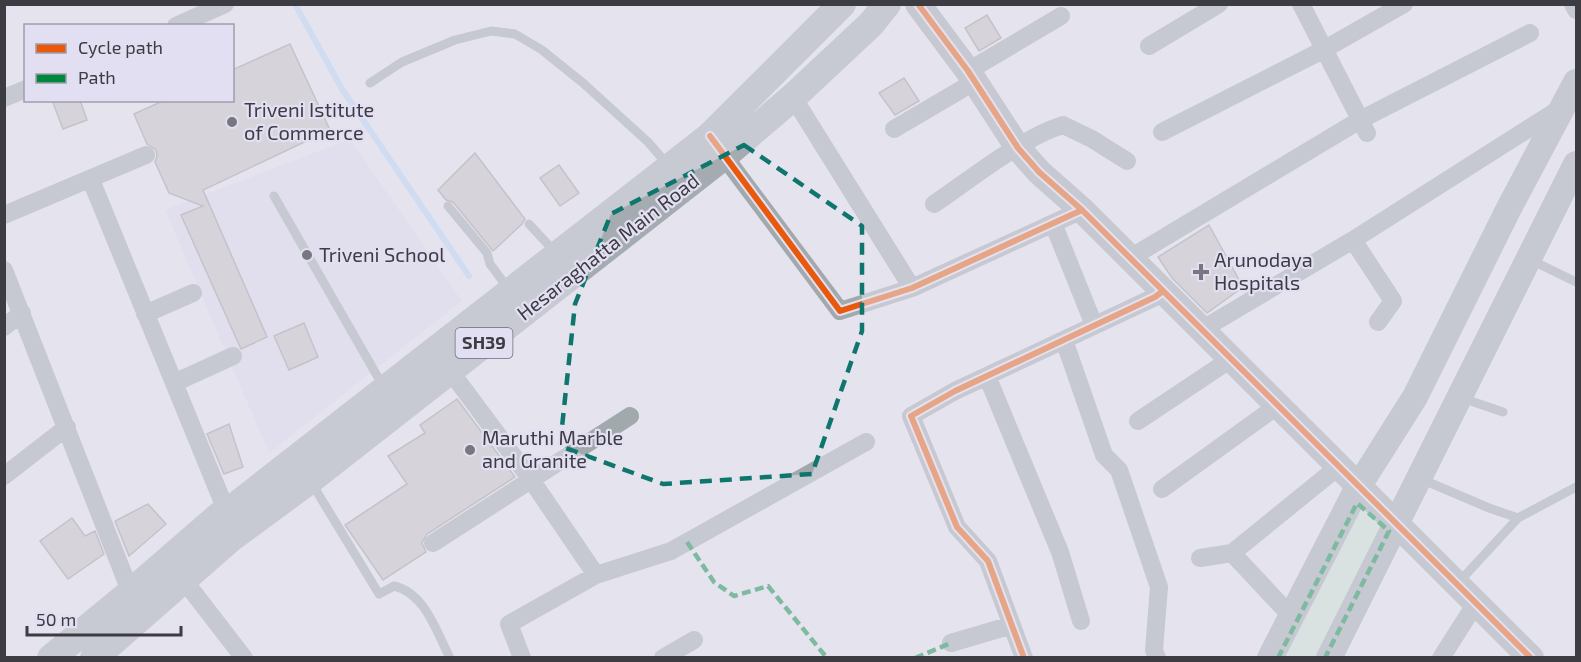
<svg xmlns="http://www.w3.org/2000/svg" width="1581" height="662" viewBox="0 0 1581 662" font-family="'Exo 2',sans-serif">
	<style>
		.built { fill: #dcd9ec }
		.green { fill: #cae1d0 }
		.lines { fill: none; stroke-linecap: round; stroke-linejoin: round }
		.stream { stroke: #b6d3f3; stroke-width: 6 }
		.building { fill: #c4bfc3; stroke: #9e999d; stroke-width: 1.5 }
		.lane { stroke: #a1a9ad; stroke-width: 9 }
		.street { stroke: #a1a9ad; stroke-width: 18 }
		.secondary { stroke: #a0a8ad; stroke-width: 26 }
		.primary { stroke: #a4acb2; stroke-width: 28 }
		.quiet { stroke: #00873e; stroke-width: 4.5; stroke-dasharray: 9 4.5; stroke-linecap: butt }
		.cycleway-casing { stroke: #e2dff2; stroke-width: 10 }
		.cycleway { stroke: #e8590c; stroke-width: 6 }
		.marked { fill: none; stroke: #0f766e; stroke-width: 4.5; stroke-dasharray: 12 8; stroke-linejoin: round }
		.poi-dot { fill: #78767f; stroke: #e2dff2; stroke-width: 2 }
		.labels { text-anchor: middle; stroke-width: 4.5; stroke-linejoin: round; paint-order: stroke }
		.shield { fill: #e2dff2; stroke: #6e6d78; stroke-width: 1.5 }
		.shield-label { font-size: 18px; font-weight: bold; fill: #3d3c43 }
		.poi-label { font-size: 20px; fill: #3d3c43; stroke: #e2dff2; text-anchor: start }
		.street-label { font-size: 20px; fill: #3d3c43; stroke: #e2dff2 }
	</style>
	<rect width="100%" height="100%" fill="#e5e3ee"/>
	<path class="built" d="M 350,139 L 462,301 L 269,453 L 165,210 Z"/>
	<path class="green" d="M 1357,497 L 1389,527 L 1320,657 L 1276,658 Z"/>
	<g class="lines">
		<path class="stream" d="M 295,4 L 342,89 L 469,276"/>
	</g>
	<path class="building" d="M 987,15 L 1001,38 L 979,51 L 965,28 Z
		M 290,44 L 330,130 L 203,190 L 267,337 L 241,349 L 181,215 L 203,206 L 169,193 L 155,162 L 157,156 L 156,150 L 147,144 L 134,114 L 165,100 L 232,100 L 232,70 Z
		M 904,78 L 919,101 L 895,115 L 879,93 Z
		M 52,100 L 80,100 L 87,120 L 63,129 Z
		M 475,153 L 525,219 L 522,224 L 493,251 L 453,202 L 446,200 L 438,190 Z
		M 559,165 L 579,193 L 560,206 L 540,178 Z
		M 1209,225 L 1243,287 L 1207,313 L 1172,278 L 1158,257 Z
		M 304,323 L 318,357 L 289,370 L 274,336 Z
		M 457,399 L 515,477 L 427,534 L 422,543 L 426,552 L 383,580 L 345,525 L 407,484 L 388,456 L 425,433 L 420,425 Z
		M 229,424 L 243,467 L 224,474 L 207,434 Z
		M 148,504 L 166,524 L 129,556 L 115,521 Z
		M 72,518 L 85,536 L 95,531 L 104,554 L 68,579 L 40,541 Z"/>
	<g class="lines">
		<path class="lane" d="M 370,83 L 402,62 L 455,40 L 491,31 L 515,34 L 542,50 L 583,83 L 648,142 L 667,164
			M 274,196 L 383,386
			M 448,206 L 487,253 L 490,264 L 508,288
			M 529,224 L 556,253
			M 1531,260 L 1576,282
			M 1462,398 L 1503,412
			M 1421,479 L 1489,508 L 1518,518 L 1576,487
			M 311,482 L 379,594 L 394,586 C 425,593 436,631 450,658
			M 1459,582 L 1518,518"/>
		<path class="street" d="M 1301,4 L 1367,133
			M 1573,4 L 1576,10
			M 176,26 L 225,4
			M 1149,46 L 1219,4
			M 968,71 L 1061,16
			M 793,97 L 912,288
			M 4,98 L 26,89
			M 894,129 L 974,82
			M 1162,132 L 1323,50 L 1404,4
			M 718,148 L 840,311 L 912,288 L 1082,210
			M 91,180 L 226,510
			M 934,204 C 971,179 1023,137 1063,125 L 1092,139 L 1127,161
			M 4,215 L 146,155
			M 1053,223 L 1094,325
			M 1130,258 L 1360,120 L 1530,33
			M 4,270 L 134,601
			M 145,314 L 193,293
			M 1378,322 L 1393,301 L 1353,240 L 1561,108
			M 4,327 L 22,313
			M 1201,330 L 1353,240
			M 1064,340 L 1104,455 L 1119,470 L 1159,587 L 1154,650 L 1157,658
			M 445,364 L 532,481 L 596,575
			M 987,376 L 1060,552 L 1081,621
			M 174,383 L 233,356
			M 1138,421 L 1231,359
			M 4,476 L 67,427
			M 1162,489 L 1277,406
			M 433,543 L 630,416
			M 1200,558 L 1232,553
			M 183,579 L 244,658
			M 1291,616 L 1232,553 L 1338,467
			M 951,643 L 1012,625
			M 522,658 L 509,624 L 596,575 L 671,551 L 866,442
			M 663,658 L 694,640
			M 1024,658 L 988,561 L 957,527 L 911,416 L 955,391 L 1155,297 L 1163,291
			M 1441,658 L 1476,603"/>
		<path class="secondary" d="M 918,4 L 968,71 L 1018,148 L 1039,172 L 1082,210 L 1531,658
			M 1270,658 L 1358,487 L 1415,397 L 1509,208 L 1576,82
			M 1329,658 L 1576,164"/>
		<path class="primary" d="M 51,658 L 130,593 L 226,510 L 233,508 L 710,136 L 842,4
			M 94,658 L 231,538 L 310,480 L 724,156 L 793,97 L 871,24 L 887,4"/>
		<path class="quiet" d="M 687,542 L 714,582 L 734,596 L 768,586 L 827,658
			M 915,658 L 951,643
			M 1278,658 L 1357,503 L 1389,531 L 1325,658"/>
		<g class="cycleway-casing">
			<path id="cycleway" d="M 918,4 L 968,71 L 1018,148 L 1039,172 L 1082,210 L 1531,658
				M 710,136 L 840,311 L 912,288 L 1082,210
				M 1024,658 L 988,561 L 957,527 L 911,416 L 955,391 L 1155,297 L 1163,291"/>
		</g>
		<use href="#cycleway" class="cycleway"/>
	</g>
	<path d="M0 0H1581V662H0ZM 744,145 L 862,226 L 862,331 L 812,474 L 663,484 L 560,446 L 575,304 L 611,214 Z" fill="#e5e3ee" fill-opacity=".55" fill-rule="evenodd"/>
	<path class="marked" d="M 744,145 L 862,226 L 862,331 L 812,474 L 663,484 L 560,446 L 575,304 L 611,214 Z"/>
	<g class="poi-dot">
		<circle cx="232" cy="122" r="6"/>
		<circle cx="307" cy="255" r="6"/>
		<path d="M1198 263h6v6h6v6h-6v6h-6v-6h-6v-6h6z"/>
		<circle cx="470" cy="450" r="6"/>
	</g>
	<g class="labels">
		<rect class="shield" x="455.5" y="328" width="57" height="30" rx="4.5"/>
		<g class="shield-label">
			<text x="484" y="349">SH39</text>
		</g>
		<g class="poi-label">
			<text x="244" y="117">Triveni Istitute<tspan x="244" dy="23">of Commerce</tspan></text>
			<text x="319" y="262">Triveni School</text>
			<text x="1214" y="267">Arunodaya<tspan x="1214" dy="23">Hospitals</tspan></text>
			<text x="482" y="445">Maruthi Marble<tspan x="482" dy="23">and Granite</tspan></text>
		</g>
		<g class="street-label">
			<text transform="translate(608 247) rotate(-38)" y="7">Hesaraghatta Main Road</text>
		</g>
	</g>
	<rect width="1581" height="662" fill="none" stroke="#3d3c43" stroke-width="12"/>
	<rect x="24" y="24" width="210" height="78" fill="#e2dff2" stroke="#a09eac" stroke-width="1.5"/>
	<rect x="36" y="44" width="30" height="9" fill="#e8590c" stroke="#a09eac" stroke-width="1.5"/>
	<text x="78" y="54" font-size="18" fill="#3d3c43">Cycle path</text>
	<rect x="36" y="74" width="30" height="9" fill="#00873e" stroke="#a09eac" stroke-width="1.5"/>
	<text x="78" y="84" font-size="18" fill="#3d3c43">Path</text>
	<path d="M27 626v9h154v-9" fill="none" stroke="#3d3c43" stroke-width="3"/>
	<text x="36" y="626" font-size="18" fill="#3d3c43" stroke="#e2dff2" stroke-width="4.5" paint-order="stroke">50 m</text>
</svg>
